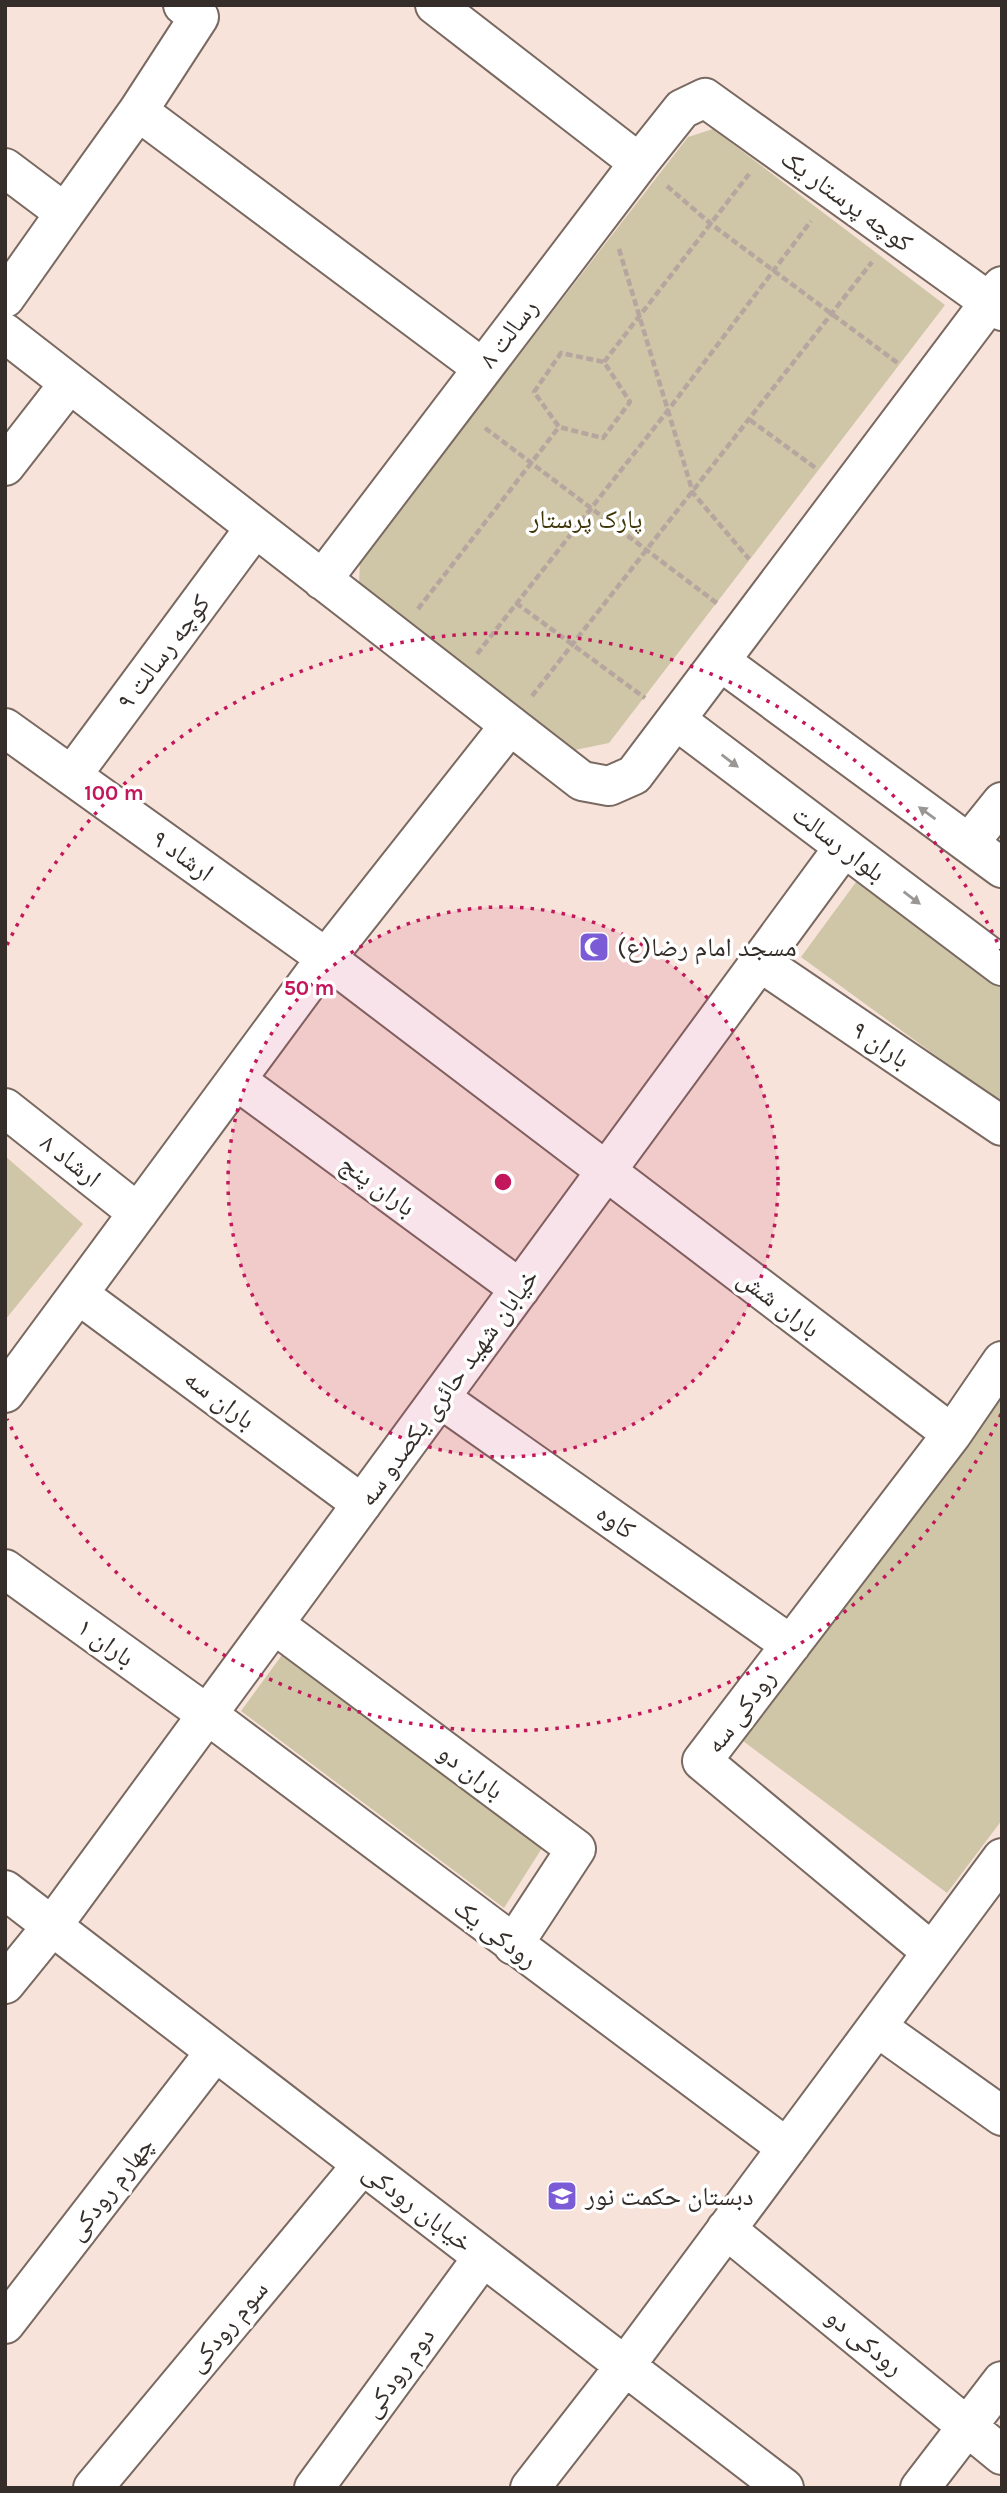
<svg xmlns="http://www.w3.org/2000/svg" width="1007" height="2493" viewBox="0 0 1007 2493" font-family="Karla,'Noto Naskh Arabic',sans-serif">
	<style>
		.green { fill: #cec6a6 }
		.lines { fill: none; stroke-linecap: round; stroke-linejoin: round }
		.minor-casing { stroke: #796960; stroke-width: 42 }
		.path { stroke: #b6a69f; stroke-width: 4.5; stroke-dasharray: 7 3.5; stroke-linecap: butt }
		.minor { stroke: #fff; stroke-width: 38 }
		.oneway { fill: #9a9694 }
		.ring { fill: none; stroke: #c2185b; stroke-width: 3.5; stroke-dasharray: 3.5 7 }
		.labels { text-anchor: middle; stroke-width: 7; stroke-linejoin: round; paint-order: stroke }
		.street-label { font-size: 26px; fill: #342d29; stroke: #fff }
		.park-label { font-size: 26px; fill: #3f3509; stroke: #fff }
		.poi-label { font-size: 26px; fill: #342d29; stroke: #fff; text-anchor: start }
		.centre { fill: #c2185b; stroke: #fff; stroke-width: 3.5 }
		.ring-label { font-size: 21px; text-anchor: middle; font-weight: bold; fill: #c2185b; stroke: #fff; stroke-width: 7; stroke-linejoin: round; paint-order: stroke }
	</style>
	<rect width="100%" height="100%" fill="#f7e3da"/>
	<path class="green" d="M 713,129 L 945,305 L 609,743 L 575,750 L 359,585 L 360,560 L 688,137 Z
		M 859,878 L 1002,982 L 1002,1104 L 801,957 Z
		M 5,1156 L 83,1224 L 5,1320 Z
		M 1002,1396 L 1002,1820 L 947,1893 L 743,1741 Z
		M 290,1644 L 549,1837 L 504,1908 L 241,1711 Z"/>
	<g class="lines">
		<g class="minor-casing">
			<path id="minor" d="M 183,5 L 199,17 L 138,111 L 481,367
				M 435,5 L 639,163
				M 5,168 L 65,213 L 138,111
				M 5,298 L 65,213
				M 5,333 L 582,781 L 609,786 L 634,775 L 1002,286
				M 5,466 L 68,385
				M 322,580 L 639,163 L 682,109 L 705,98 L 1002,311
				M 720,661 L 1002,868
				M 676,720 L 1002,966
				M 5,728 L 326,958 L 952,1434
				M 72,775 L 254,529
				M 969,843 L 1002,802
				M 760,962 L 1002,1126
				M 236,1080 L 520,1289
				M 5,1108 L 138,1213
				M 78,1294 L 362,1504
				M 5,1393 L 326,958 L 510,725
				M 440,1398 L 791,1645
				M 5,1569 L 208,1715 L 787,2148
				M 274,1624 L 576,1849 L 513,1945
				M 5,1890 L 52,1926 L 5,1984
				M 932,1952 L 702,1761 L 952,1434 L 1002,1361
				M 877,2027 L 1002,2116
				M 726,2229 L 1002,2455
				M 5,2324 L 215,2052
				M 93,2488 L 362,2165
				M 314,2488 L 483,2257
				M 530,2488 L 625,2366 L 1002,1858
				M 784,2488 L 52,1926 L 844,847
				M 920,2488 L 1002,2381"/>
		</g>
		<path class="path" d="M 667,186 L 711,224 L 899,364
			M 619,249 L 693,493 L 749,559
			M 604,362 L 749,174
			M 750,420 L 817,469
			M 485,428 L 718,604
			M 516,603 L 645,698
			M 418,609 L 559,427 L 534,392 L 561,353 L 604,362 L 630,402 L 603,438 L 559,427
			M 477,654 L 669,409 L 811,221
			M 532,696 L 872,262"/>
		<use href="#minor" class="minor"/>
	</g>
	<defs><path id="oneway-solid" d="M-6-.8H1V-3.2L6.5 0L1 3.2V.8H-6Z" transform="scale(1.75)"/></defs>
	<g class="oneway">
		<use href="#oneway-solid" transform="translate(730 761) rotate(37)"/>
		<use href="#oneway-solid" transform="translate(927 813) rotate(-144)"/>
		<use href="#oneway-solid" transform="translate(912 898) rotate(37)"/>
	</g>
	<circle cx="503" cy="1182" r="275" fill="#c2185b" fill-opacity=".12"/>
	<g class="ring">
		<circle cx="503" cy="1182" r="275"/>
		<path d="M1001 1414A550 550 0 0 1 7 1419M7 945A550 550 0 0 1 1001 950"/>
	</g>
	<defs>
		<g id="mosque-square" transform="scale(1.575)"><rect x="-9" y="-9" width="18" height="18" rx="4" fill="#7b5bd6" stroke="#fff"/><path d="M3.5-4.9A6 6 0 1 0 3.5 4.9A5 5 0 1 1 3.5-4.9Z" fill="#fff"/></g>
		<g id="school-square" transform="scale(1.575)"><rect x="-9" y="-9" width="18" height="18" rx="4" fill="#7b5bd6" stroke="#fff"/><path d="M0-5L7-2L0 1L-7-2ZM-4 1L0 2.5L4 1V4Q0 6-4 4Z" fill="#fff"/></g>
	</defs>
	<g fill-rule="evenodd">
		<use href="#mosque-square" x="594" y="947"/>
		<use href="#school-square" x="562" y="2196"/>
	</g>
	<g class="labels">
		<g class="street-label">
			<text transform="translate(847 200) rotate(36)" y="9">کوچه پرستار یک</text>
			<text transform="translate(508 333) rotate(-53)" y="9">رسالت ۸</text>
			<text transform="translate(163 652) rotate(-53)" y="9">کوچه رسالت ۹</text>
			<text transform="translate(839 843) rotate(37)" y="9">بلوار رسالت</text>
			<text transform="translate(183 855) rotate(36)" y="9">ارشاد ۹</text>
			<text transform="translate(881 1044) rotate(34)" y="9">باران ۹</text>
			<text transform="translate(71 1160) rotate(38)" y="9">ارشاد ۸</text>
			<text transform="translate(378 1185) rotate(36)" y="9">باران پنج</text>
			<text transform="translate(779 1303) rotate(37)" y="9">باران شش</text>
			<text transform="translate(448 1387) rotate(-54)" y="9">خیابان شهید حائری یکصدو سه</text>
			<text transform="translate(220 1399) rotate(37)" y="9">باران سه</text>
			<text transform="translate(616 1521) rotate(35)" y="9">کاوه</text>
			<text transform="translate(106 1642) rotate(36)" y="9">باران ۱</text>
			<text transform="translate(740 1711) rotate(-53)" y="9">رودکی سه</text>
			<text transform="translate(471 1771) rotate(37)" y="9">باران دو</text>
			<text transform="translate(496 1933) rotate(37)" y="9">رودکی یک</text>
			<text transform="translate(110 2188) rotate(-52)" y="9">چهارم رودکی</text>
			<text transform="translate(418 2207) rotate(37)" y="9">خیابان رودکی</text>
			<text transform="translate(227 2326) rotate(-50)" y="9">سوم رودکی</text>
			<text transform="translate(865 2341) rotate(39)" y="9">رودکی دو</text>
			<text transform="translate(398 2372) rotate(-54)" y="9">دوم رودکی</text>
		</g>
		<g class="park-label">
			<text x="586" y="528">پارک پرستار</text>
		</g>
		<g class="poi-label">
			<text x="617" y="956">مسجد امام رضا(ع)</text>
			<text x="585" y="2205">دبستان حکمت نور</text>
		</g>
	</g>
	<circle cx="503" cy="1182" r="10" class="centre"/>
	<g class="ring-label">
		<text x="114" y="800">100 m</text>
		<text x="309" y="995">50 m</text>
	</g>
	<rect width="1007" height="2493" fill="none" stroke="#342d29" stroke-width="14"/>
</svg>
